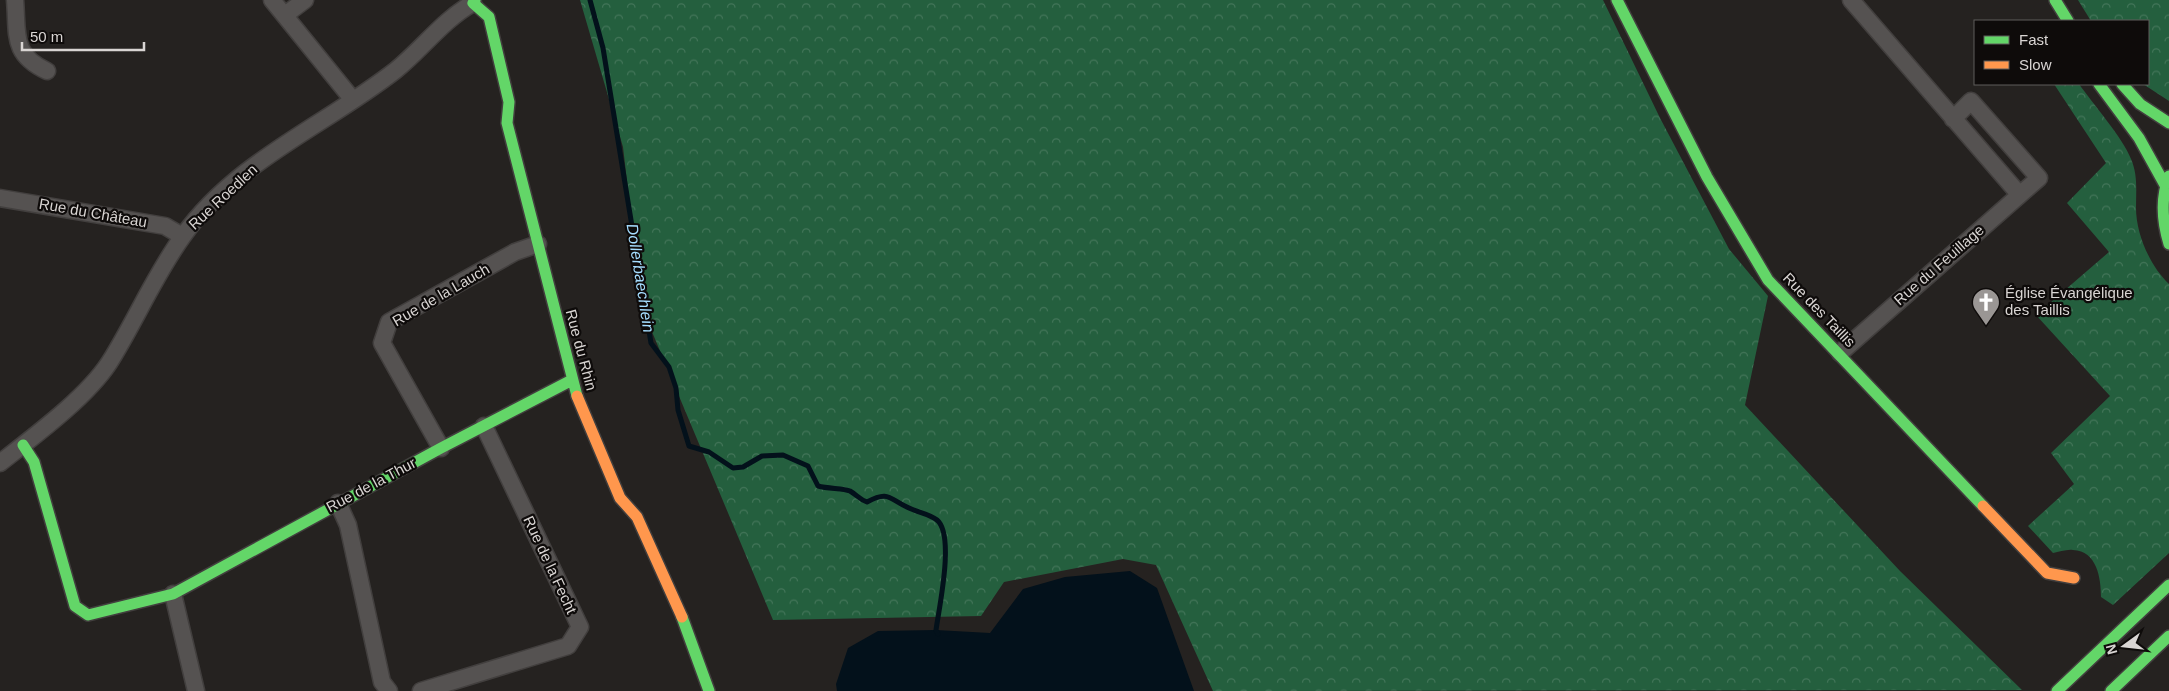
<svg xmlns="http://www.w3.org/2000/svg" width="2169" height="691" viewBox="0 0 2169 691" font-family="Helvetica,sans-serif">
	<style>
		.forest { fill: url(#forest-crowns) }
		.water { fill: #03111b }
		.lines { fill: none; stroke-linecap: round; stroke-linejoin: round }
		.stream { stroke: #03111b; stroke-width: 5 }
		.street-casing { stroke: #423f3e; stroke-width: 19 }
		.fast-casing { stroke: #423f3e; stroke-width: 14 }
		.slow-casing { stroke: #423f3e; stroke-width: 14 }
		.street { stroke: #555251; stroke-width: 16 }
		.fast { stroke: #63d668; stroke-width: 11 }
		.slow { stroke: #ff974d; stroke-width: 11 }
		.labels { text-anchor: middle; stroke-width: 4.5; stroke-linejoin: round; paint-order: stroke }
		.street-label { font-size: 15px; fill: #d9d5d3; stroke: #0e0b0a }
		.poi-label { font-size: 15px; fill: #d9d5d3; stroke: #0e0b0a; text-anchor: start }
		.water-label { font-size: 16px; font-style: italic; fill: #a5ddff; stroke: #0e0b0a }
	</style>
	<defs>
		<pattern id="forest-crowns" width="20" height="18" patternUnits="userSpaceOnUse" patternTransform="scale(1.25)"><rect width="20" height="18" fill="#245f3e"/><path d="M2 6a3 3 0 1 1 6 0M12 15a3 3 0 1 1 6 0" fill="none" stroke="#437559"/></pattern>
	</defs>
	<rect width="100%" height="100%" fill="#252220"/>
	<path class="forest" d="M 580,0 L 1603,0 L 1660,118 L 1729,249 L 1768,296 L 1745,405 L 1900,571 L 2022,690 L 1213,691 L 1156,565 L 1123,559 L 1004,582 L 981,616 L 773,620 L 642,308 L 623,147 Z
		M 2078,0 L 2169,0 L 2169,101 L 2143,84 L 2148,84 L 2148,21 L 2091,21 Z
		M 2054,84 L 2079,84 C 2093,104 2123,138 2131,159 C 2138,175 2136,191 2136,208 C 2136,234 2150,266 2169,284 L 2169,553 L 2113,605 L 2101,597 C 2101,578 2097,551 2073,550 C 2067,549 2059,552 2053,553 L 2028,526 L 2074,484 L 2051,453 L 2110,396 L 2036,315 L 2109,252 L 2067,203 L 2106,163 Z"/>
	<path class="water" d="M 1130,571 L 1157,588 L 1194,691 L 837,691 L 836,684 L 848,648 L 878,631 L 936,630 L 990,633 L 1023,589 L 1065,577 Z"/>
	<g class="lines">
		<path class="stream" d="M 590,0 L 603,48 L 651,343 L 669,367 L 676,388 L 678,410 L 689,446 L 709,452 L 733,468 L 743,467 L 762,456 L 783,455 L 808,466 L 818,486 C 829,489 843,488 850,491 C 857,495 859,499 867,502 C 889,490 889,499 909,508 C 917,512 930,514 937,520 C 955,535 939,608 936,630 L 938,634"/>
		<g class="street-casing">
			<path id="street" d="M 15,0 C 18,35 11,54 47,71
				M 272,0 L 353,100
				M 1851,0 L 2019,194
				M 285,15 L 305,0
				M 0,198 L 165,226 L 182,236
				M 1840,353 L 2039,178 L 1971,101 L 1953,119
				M 441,448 L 382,343 L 389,322 L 515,252 L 538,244
				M 0,463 C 33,437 86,398 109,363 C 135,322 154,276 183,236 C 236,161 326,125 396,70 C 423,48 443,20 473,3
				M 338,503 L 348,525 L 382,682 L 389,691
				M 173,594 L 196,691
				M 421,691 L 568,646 L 580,627 L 484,426"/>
		</g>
		<g class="fast-casing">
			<path id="fast" d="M 475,0 L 473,3 L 489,17 L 509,102 L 507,123 L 577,396
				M 1617,0 L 1707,177 L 1768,280 L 1983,506
				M 2055,0 L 2068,21
				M 2099,84 L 2139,138 L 2165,185
				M 2122,84 L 2140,104 L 2169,123
				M 2169,176 C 2160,199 2162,221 2169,244
				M 23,445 L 34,462 L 75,606 L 88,615 L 173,594 L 441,448 L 572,380
				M 682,617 L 709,691
				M 2057,691 L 2169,585
				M 2111,691 L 2169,636"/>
		</g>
		<g class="slow-casing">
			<path id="slow" d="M 577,396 L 620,498 L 637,517 L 682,617
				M 1983,506 L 2047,573 L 2074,578"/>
		</g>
		<use href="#street" class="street"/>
		<use href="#fast" class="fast"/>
		<use href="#slow" class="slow"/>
	</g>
	<defs>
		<g id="church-pin" transform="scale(1.4375)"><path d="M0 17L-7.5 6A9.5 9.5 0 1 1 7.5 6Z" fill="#9a9694" stroke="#0e0b0a"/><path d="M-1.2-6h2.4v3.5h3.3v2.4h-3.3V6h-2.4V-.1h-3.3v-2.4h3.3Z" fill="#fff"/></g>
	</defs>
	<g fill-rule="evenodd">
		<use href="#church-pin" x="1986" y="302"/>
	</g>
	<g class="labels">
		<g class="street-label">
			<text transform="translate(223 197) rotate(-43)" y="5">Rue Roedlen</text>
			<text transform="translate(93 213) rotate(10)" y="5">Rue du Château</text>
			<text transform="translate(1939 265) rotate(-41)" y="5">Rue du Feuillage</text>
			<text transform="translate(441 295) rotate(-30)" y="5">Rue de la Lauch</text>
			<text transform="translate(1819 310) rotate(46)" y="5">Rue des Taillis</text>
			<text transform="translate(581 350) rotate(75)" y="5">Rue du Rhin</text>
			<text transform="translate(371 485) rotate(-28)" y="5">Rue de la Thur</text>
			<text transform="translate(550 565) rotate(65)" y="5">Rue de la Fecht</text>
		</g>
		<g class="poi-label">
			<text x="2005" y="298">Église Évangélique<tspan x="2005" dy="17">des Taillis</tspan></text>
		</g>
		<g class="water-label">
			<text transform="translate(641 278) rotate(81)" y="6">Dollerbaechlein</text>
		</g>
	</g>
	<rect x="1974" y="20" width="175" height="65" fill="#0e0b0a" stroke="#5f5c5a"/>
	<rect x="1984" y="36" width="25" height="8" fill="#63d668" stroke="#5f5c5a"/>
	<text x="2019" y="45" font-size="15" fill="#d9d5d3">Fast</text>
	<rect x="1984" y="61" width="25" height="8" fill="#ff974d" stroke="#5f5c5a"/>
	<text x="2019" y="70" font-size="15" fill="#d9d5d3">Slow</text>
	<g transform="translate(2124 646) rotate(255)" stroke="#0e0b0a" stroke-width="4" paint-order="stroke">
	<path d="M0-4L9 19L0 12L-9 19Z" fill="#d9d5d3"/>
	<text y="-8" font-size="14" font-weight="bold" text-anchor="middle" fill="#d9d5d3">N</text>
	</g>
	<path d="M22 42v8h122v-8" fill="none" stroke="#d9d5d3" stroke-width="2.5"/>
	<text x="30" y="42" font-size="15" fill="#d9d5d3" stroke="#0e0b0a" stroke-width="4" paint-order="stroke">50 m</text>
</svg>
